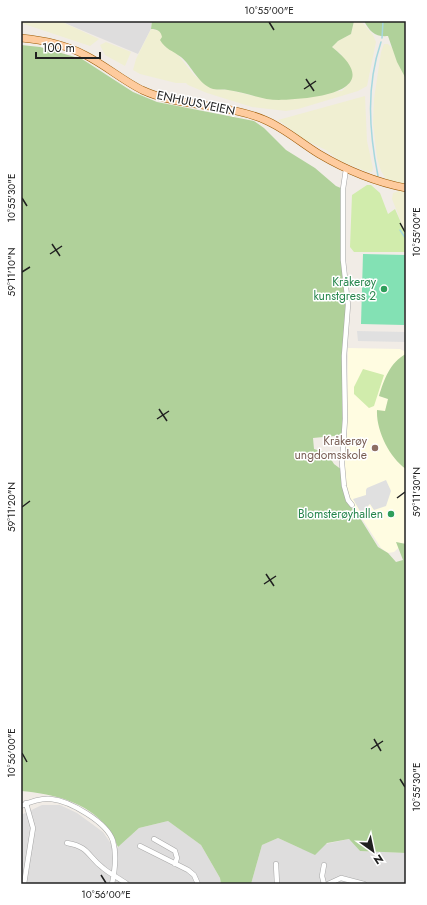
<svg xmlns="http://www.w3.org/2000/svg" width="427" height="905" viewBox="0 0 427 905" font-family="Jost,sans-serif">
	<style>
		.residential { fill: #dedddd }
		.education { fill: #fffce1 }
		.farmland { fill: #f0efd2 }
		.grass { fill: #d1ecac }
		.forest { fill: #b0d19a }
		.pitch { fill: #83e1b4 }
		.parking { fill: #e0e0e0 }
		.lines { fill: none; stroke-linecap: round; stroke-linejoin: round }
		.stream { stroke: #a6d8df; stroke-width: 1.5 }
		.street-casing { stroke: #a7a7a7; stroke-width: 5.5 }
		.primary-casing { stroke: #9c5900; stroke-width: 8 }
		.street { stroke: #fff; stroke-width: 4.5 }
		.primary { stroke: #fecb9e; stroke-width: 7 }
		.ticks { fill: none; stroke: #202020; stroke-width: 1.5 }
		.leisure-dot { fill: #2e9e5b; stroke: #fff; stroke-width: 1.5 }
		.education-dot { fill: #8d6e63; stroke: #fff; stroke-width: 1.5 }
		.labels { text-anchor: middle; stroke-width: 3; stroke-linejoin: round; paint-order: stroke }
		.street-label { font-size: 12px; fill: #202020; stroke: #fff }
		.leisure-label { font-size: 12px; fill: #27864d; stroke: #fff; text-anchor: end }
		.education-label { font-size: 12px; fill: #785e54; stroke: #fff; text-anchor: end }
		.neatline { fill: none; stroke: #202020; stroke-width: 1.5 }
		.ticks-label { font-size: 10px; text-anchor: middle; fill: #202020 }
	</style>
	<rect width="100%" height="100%" fill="#f1ece6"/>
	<path class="residential" d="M 60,21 L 152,21 L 151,29 L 138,54 Z
		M 42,805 L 60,805 L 77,813 L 103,832 L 114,848 L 118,847 L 139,828 L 168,821 L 201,845 L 220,878 L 221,884 L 21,884 L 21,815 Z
		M 278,838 L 302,849 L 349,839 L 360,851 L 406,853 L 406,884 L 251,884 L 262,845 Z"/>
	<path class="education" d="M 348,348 L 400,349 L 406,352 L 406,354 L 390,369 L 379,396 L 388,399 L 406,414 L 406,541 L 394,552 L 388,553 L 381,548 L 350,500 L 346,486 L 343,460 L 347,435 Z"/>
	<path class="farmland" d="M 21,21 L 60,21 L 99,39 L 90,46 L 21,23 Z
		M 354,21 L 361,21 L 373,35 L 376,42 L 367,86 L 358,91 L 298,109 L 286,111 L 252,107 L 207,93 L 188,85 L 186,83 L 176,83 L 140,74 L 133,70 L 136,59 L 151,29 L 159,31 L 194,75 L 213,89 L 229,90 L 254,96 L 342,91 L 351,81 L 341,54 L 332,47 L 338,41 L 351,34 Z
		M 106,42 L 131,52 L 125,66 L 105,55 L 100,45 Z
		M 384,44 L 388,44 L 392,48 L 406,79 L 406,184 L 386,179 L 381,171 L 377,158 L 373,123 L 374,99 L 381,52 Z
		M 365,96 L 367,141 L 373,168 L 372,172 L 365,171 L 338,160 L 326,150 L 305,140 L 278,120 Z
		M 399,191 L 406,192 L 406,234 L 392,199 L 393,193 Z"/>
	<path class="grass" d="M 367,185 L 371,185 L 380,193 L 388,214 L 395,209 L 406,234 L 406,252 L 354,252 L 350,247 L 352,195 Z
		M 363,369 L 384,375 L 374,406 L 369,408 L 354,394 L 354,387 Z"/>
	<path class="forest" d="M 152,21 L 354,21 L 351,34 L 338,41 L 332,47 C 389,92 313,99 279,100 C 262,100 245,92 228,90 C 224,89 218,90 213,89 C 198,84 192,66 181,57 C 173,51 165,49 160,40 L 162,37 C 161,31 157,29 151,29 Z
		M 364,21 L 406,21 L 406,79 L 397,62 L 388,36 C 375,37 370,32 364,21 Z
		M 21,45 L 40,47 L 82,59 L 133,92 L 157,102 L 254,121 L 264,128 L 286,150 L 315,168 L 336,186 L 343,189 L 343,260 L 347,288 L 344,435 L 313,438 L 314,449 L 327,453 L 334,464 L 342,470 L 344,486 L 352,505 L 378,547 L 388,553 L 396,562 L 403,560 L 396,542 L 406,544 L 406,853 L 360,851 L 349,839 L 327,843 L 315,855 L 278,838 L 262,845 L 251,884 L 221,884 L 220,878 L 201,845 L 168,821 L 139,828 L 118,847 C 115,841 112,834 108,828 C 86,801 53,794 21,791 Z
		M 406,354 L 406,469 C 389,457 376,430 377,410 L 385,411 L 388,399 L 379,396 C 384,380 390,362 406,354 Z"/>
	<path class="pitch" d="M 363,254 L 406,255 L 404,325 L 361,324 Z"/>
	<path class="parking" d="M 357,331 L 406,332 L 406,342 L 358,341 Z
		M 386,480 L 391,491 L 386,506 L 374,510 L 370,504 L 361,513 L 353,499 L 366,495 L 366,490 L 367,488 Z"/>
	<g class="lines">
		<path class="stream" d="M 382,38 L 383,21
			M 378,176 C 369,131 366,86 381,42
			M 400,230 L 406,239"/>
		<g class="street-casing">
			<path id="street" d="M 346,169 L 343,189 L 343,260 L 348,305 L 344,356 L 345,419 L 342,463 L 344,486 L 348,500 L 352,505
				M 21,806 C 30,802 41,798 51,799 C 70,801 107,822 113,841 C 117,855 115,870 112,884
				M 154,839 L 175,851 L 177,858 L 175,864
				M 67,843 C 90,847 87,856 103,868 C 110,874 119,878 127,884
				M 140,846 L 188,870 L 194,875 L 198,884
				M 276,864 L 277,884
				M 324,865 L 322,876 L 324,884
				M 24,884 L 33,828 L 26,803
				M 328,884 L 341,878 L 364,884"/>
		</g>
		<g class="primary-casing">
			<path id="primary" d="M 21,38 C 43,40 66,45 85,55 C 105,65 122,80 142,90 C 181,108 226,103 265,120 C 284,128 301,143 319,154 C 346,170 375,182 406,188"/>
		</g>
		<use href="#street" class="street"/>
		<use href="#primary" class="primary"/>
	</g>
	<path class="ticks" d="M 269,22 L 274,30M 306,79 L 314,91M 304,89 L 316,81M 22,198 L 27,206M 400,223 L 405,232M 52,244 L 60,256M 50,254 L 62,246M 22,272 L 30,267M 159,409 L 167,421M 157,419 L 169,411M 397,498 L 405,492M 22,507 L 30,501M 266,574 L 274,586M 264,584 L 276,576M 374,739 L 381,751M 371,749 L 383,741M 22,753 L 27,762M 400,779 L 405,787M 101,875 L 106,883"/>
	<g class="leisure-dot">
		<circle cx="384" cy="289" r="4"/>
		<circle cx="391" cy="514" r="4"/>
	</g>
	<circle class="education-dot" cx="375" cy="448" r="4"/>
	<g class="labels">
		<g class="street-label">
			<text transform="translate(196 103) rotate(12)" y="4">ENHUUSVEIEN</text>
		</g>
		<g class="leisure-label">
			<text x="376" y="286">Kråkerøy<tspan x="376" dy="14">kunstgress 2</tspan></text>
			<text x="383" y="518">Blomsterøyhallen</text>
		</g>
		<g class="education-label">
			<text x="367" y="445">Kråkerøy<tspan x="367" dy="14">ungdomsskole</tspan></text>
		</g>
	</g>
	<rect width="427" height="905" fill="none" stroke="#ffffff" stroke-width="44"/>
	<g transform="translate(373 851) rotate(147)" stroke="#ffffff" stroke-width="3" paint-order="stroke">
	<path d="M0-3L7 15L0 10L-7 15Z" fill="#202020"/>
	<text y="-6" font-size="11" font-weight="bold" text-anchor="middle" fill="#202020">N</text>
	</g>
	<path d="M36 52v6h64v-6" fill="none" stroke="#202020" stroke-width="2"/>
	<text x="42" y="52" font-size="12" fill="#202020" stroke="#ffffff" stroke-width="3" paint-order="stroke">100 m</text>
	<rect x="22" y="22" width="383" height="861" class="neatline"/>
	<g class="ticks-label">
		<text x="269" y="14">10°55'00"E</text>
		<text transform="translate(11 198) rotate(-90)" y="4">10°55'30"E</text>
		<text transform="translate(416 232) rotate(-90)" y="4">10°55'00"E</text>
		<text transform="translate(11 272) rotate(-90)" y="4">59°11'10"N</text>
		<text transform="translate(416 492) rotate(-90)" y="4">59°11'30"N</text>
		<text transform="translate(11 507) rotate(-90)" y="4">59°11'20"N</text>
		<text transform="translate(11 753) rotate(-90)" y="4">10°56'00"E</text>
		<text transform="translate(416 787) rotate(-90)" y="4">10°55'30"E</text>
		<text x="106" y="898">10°56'00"E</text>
	</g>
</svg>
